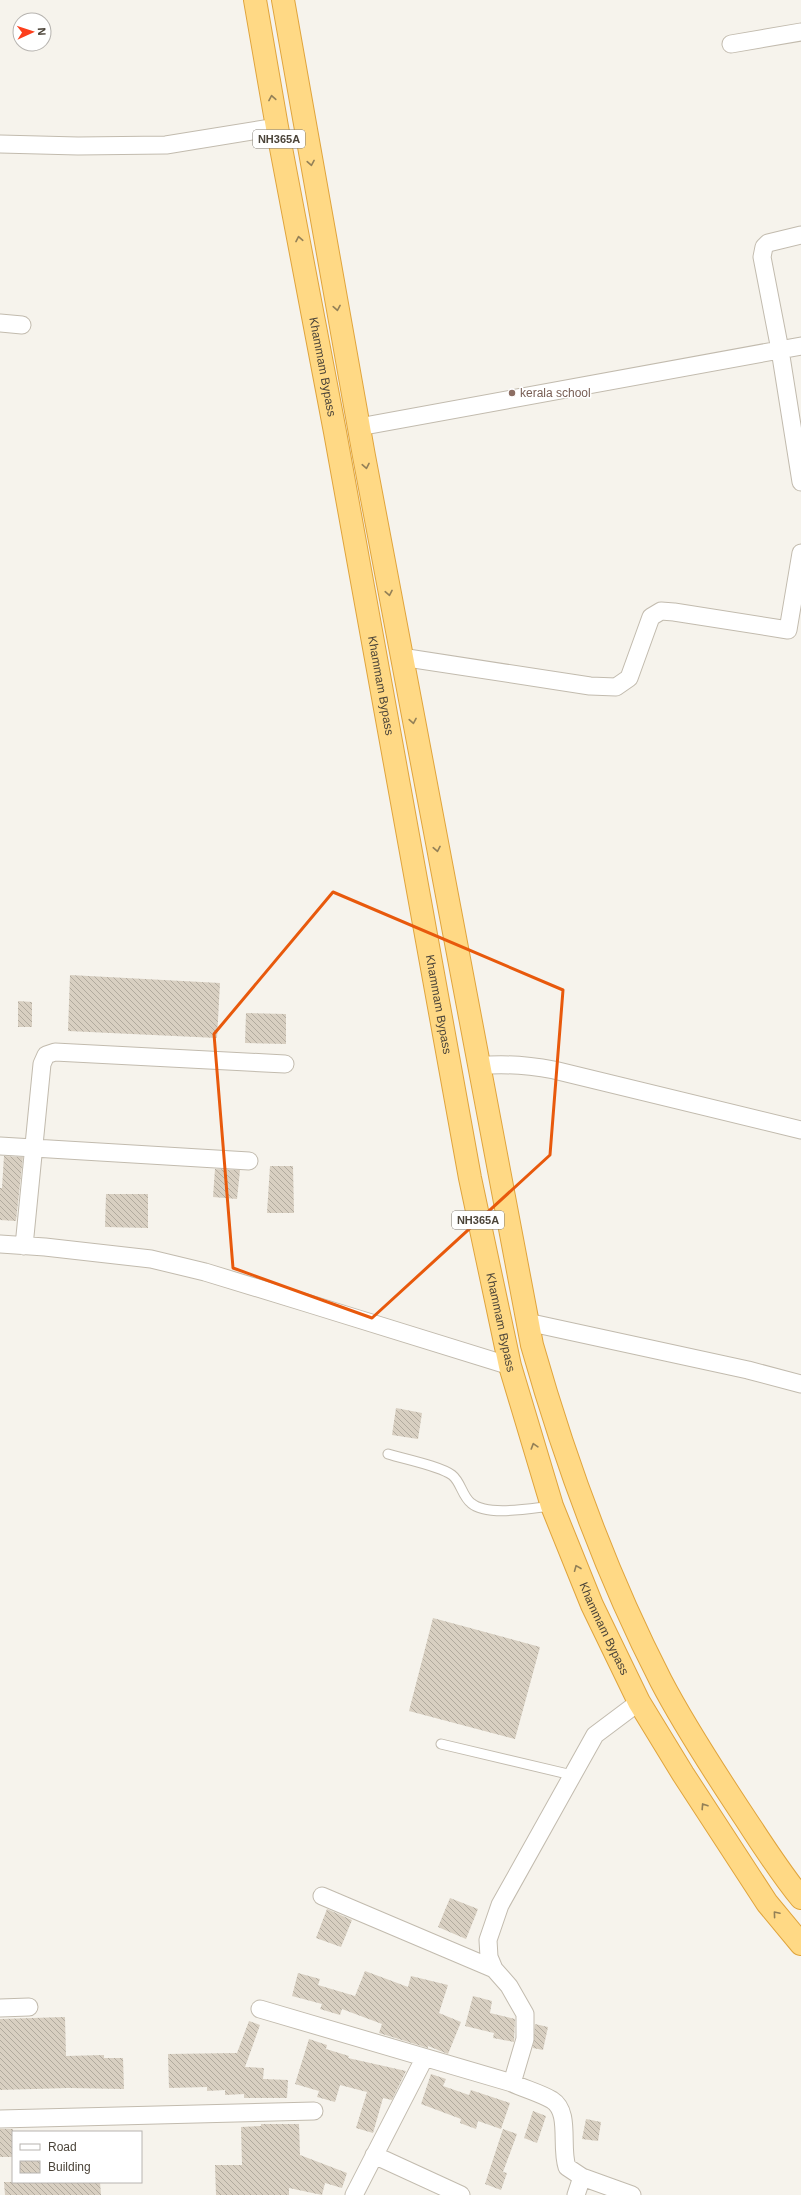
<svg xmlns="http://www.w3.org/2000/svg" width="801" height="2195" viewBox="0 0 801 2195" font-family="Arial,sans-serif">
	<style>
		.building { fill: url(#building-back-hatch) }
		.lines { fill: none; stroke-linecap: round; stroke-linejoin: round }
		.service-casing { stroke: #c2bbae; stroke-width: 11 }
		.minor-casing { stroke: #c2bbae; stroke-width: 19 }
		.trunk-casing { stroke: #e0a43c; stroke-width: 24 }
		.service { stroke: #fff; stroke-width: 9 }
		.minor { stroke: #fff; stroke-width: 17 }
		.trunk { stroke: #ffd985; stroke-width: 22 }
		.oneway { stroke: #938057 }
		.marked { fill: none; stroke: #e8590c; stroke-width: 3; stroke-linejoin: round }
		.education-dot { fill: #8d6e63; stroke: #fff; stroke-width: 1.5 }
		.labels { text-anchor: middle; stroke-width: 3; stroke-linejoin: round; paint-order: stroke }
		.shield { fill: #fff; stroke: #817c74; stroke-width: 1 }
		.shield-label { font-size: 11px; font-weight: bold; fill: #4b4439 }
		.street-label { font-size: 12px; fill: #4b4439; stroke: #fff }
		.education-label { font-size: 12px; fill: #785e54; stroke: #fff; text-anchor: start }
	</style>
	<defs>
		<pattern id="building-back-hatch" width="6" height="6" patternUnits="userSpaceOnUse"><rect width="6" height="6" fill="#d8cfc1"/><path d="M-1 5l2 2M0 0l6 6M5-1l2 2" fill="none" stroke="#b1aa9e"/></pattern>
	</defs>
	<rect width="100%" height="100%" fill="#f6f3ec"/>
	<path class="building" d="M 70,975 L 220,983 L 217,1038 L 68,1031 Z
		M 18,1001 L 32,1002 L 32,1027 L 18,1027 Z
		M 246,1013 L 286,1014 L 286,1044 L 245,1043 Z
		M 4,1156 L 23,1157 L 16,1221 L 0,1220 L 0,1188 L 2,1188 Z
		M 270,1166 L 293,1166 L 294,1213 L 267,1213 Z
		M 215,1169 L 240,1170 L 237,1199 L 213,1197 Z
		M 106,1194 L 148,1194 L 148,1228 L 105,1227 Z
		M 396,1408 L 422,1413 L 418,1439 L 392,1435 Z
		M 433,1618 L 540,1647 L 515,1739 L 409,1711 Z
		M 450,1898 L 478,1909 L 466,1939 L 438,1927 Z
		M 327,1909 L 352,1920 L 341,1947 L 316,1938 Z
		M 365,1971 L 408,1987 L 411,1976 L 448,1985 L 439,2013 L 461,2022 L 448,2054 L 428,2046 L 428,2048 L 379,2033 L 382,2024 L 342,2009 L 340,2015 L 320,2009 L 322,2004 L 292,1996 L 298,1973 L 320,1979 L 318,1985 L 355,1996 Z
		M 473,1996 L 492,2001 L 490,2013 L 515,2019 L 514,2042 L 493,2038 L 494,2033 L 465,2026 Z
		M 65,2017 L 66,2056 L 104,2055 L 104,2058 L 123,2058 L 124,2089 L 68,2088 L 0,2090 L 0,2019 Z
		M 249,2021 L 260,2025 L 245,2067 L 264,2068 L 263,2079 L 288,2080 L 287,2098 L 244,2098 L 244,2094 L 225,2095 L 225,2090 L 207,2091 L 207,2087 L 169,2088 L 168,2054 L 237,2053 Z
		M 535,2024 L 548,2027 L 543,2050 L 533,2048 Z
		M 309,2039 L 327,2045 L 326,2049 L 349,2056 L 348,2058 L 406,2071 L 392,2100 L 383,2098 L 373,2133 L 356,2128 L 367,2092 L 340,2085 L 335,2102 L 317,2097 L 319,2091 L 295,2084 Z
		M 431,2074 L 446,2079 L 443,2086 L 469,2095 L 471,2090 L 510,2103 L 501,2129 L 478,2121 L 476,2129 L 460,2123 L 461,2119 L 421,2104 Z
		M 533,2111 L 546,2116 L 537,2143 L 524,2138 Z
		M 586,2119 L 601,2122 L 598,2141 L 582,2139 Z
		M 261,2124 L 299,2124 L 300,2155 L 347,2173 L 342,2188 L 325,2183 L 322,2195 L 289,2188 L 289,2195 L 216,2195 L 215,2165 L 242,2165 L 241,2127 L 261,2126 Z
		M 0,2129 L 13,2129 L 13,2157 L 0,2157 Z
		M 503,2129 L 517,2134 L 503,2172 L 507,2173 L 501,2190 L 485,2184 Z
		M 4,2182 L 100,2182 L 101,2195 L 5,2195 Z"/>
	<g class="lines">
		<g class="service-casing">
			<path id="service" d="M 388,1454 C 404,1459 440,1466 452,1475 C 461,1482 462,1496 471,1503 C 487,1517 532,1508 552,1506
				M 441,1744 L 572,1775"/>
		</g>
		<g class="minor-casing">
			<path id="minor" d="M 731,44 L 801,32
				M 0,144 L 78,146 L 166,145 L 277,127
				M 801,235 L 768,243 L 764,247 L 762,257 L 780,350 L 801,482
				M 0,323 L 22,325
				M 359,427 L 801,346
				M 401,657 L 590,686 L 616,687 L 629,678 L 651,617 L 661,611 L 674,612 L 788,630 L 801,553
				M 478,1066 C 504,1063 527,1065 554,1070 L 801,1130
				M 0,1146 L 249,1161
				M 0,1244 L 45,1247 L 151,1259 L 205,1272 L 310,1304 L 510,1366
				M 24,1246 L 42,1064 L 46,1055 L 55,1052 L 285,1064
				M 527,1322 L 748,1370 L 801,1384
				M 322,1896 L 494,1969
				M 0,2008 L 29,2007
				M 260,2009 L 512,2083 C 525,2089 540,2093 552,2100 C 571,2112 560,2146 567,2167 L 582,2177 L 576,2195
				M 512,2083 L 525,2039 L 525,2014 L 509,1986 L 494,1969 L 489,1957 L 488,1940 L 500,1905 L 595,1735 L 639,1702
				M 0,2119 L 314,2111
				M 374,2155 L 461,2195
				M 582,2177 L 632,2195
				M 354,2195 L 424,2059"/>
		</g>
		<g class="trunk-casing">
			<g id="trunk">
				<path id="s1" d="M 255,0 L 277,127 L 335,432 L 470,1178 L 510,1366 L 552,1506 L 592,1605 L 639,1702 L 683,1774 L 767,1903 L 801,1944"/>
				<path d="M 283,0 L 364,456 L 532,1345 C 565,1461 606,1574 661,1681 C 684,1725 712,1768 739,1809 C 759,1839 778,1870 801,1898"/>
			</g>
		</g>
		<use href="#service" class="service"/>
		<use href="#minor" class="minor"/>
		<use href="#trunk" class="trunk"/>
	</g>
	<defs><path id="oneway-chevron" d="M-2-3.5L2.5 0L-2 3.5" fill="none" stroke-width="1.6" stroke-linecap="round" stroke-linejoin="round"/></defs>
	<g class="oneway">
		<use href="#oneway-chevron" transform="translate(272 98) rotate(-100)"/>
		<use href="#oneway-chevron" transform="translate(311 163) rotate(80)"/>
		<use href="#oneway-chevron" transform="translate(299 239) rotate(-101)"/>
		<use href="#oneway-chevron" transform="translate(337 308) rotate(80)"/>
		<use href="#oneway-chevron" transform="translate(366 466) rotate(79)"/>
		<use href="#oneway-chevron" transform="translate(389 593) rotate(79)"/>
		<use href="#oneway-chevron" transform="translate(413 721) rotate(80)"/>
		<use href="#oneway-chevron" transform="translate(437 849) rotate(79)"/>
		<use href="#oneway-chevron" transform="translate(534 1446) rotate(-107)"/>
		<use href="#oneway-chevron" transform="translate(577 1568) rotate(-112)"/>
		<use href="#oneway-chevron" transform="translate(704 1806) rotate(-123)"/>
		<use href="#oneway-chevron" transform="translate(776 1914) rotate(-130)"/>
	</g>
	<path class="marked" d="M 333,892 L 563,990 L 550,1155 L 372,1318 L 233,1268 L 214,1034 Z"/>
	<circle class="education-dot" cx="512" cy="393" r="4"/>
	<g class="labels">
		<g class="shield">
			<rect x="253" y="130" width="52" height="18" rx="3"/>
			<rect x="452" y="1211" width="52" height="18" rx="3"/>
		</g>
		<g class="shield-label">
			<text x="279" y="143">NH365A</text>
			<text x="478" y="1224">NH365A</text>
		</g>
		<g class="street-label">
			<text dy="4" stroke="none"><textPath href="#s1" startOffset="373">Khammam Bypass</textPath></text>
			<text dy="4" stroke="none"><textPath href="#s1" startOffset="697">Khammam Bypass</textPath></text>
			<text dy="4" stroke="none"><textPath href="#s1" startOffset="1021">Khammam Bypass</textPath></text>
			<text dy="4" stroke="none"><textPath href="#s1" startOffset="1345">Khammam Bypass</textPath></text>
			<text dy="4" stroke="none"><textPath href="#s1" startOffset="1669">Khammam Bypass</textPath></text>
		</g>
		<g class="education-label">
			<text x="520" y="397">kerala school</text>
		</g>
	</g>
	<rect x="12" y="2131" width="130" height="52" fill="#ffffff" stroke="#b7b4b0"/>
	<rect x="20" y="2144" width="20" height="6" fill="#ffffff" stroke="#b7b4b0"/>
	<text x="48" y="2151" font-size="12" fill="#4b4439">Road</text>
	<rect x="20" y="2161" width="20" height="12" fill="url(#building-back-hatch)" stroke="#b7b4b0"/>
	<text x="48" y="2171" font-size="12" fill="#4b4439">Building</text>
	<g transform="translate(32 32) rotate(87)"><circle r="19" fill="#ffffff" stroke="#b7b4b0"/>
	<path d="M0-3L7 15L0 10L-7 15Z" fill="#fc3f1d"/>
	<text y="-6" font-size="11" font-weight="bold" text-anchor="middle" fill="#4b4439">N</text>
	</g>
</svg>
